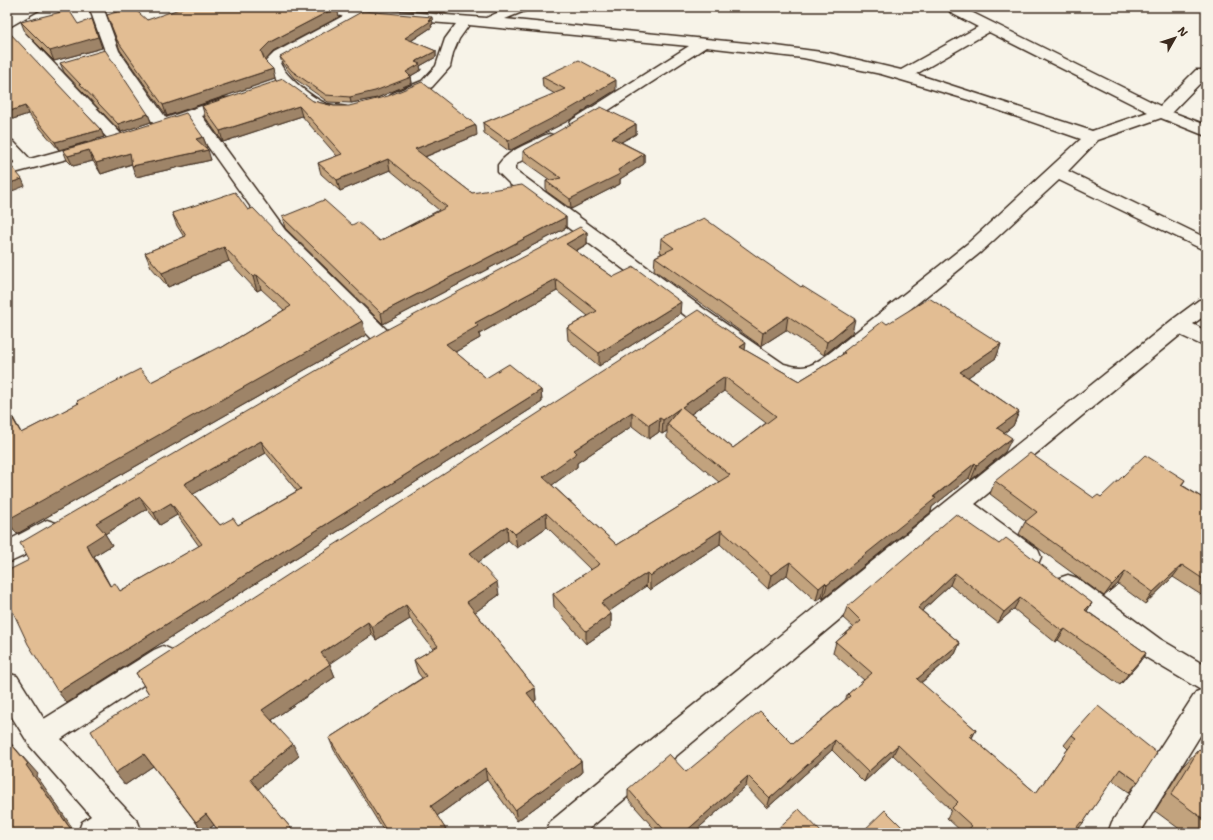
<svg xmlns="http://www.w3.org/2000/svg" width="1213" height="840" viewBox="0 0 1213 840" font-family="'Shantell Sans',sans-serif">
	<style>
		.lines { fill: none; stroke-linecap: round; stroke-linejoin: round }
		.minor-casing { stroke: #3b2a1e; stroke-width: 3 }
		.minor { fill: #f7f3e8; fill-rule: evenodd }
		.wall { fill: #c2a37e; stroke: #3b2a1e; fill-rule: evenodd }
		.shaded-wall { fill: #9e8467; stroke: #3b2a1e }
		.building { fill: #e2bd93; stroke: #3b2a1e; fill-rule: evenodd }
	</style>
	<rect width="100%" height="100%" fill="#f7f3e8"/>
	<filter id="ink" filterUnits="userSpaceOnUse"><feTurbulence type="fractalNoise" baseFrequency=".025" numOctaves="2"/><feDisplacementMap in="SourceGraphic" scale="8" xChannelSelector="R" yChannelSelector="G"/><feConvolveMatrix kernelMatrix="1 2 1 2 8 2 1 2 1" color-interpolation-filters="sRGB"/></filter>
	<g filter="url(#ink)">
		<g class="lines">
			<g class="minor-casing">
				<path id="minor" d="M 47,7 L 64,7 L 62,10 L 24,32 L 124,137 L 126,140 L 124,143 L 118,145 L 112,143 L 13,37 L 7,36 L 7,30 Z
					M 89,7 L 103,7 L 119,51 L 166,118 L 225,98 L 237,98 L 239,101 L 237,104 L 202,116 L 285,230 L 388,331 L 391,336 L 388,341 L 381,343 L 374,341 L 273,238 L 189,120 L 160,130 L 154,128 L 152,125 L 153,123 L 105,51 Z
					M 308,7 L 393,11 L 486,18 L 510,7 L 529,7 L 527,10 L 505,19 L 776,46 L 829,53 L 901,70 L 978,27 L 951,13 L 949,10 L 951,7 L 961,7 L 1160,106 L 1196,70 L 1206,70 L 1206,77 L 1172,112 L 1206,125 L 1206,136 L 1161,118 L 1098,140 L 1068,171 L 1206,238 L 1206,251 L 1059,180 L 981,252 L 841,365 L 821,379 L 814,381 L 797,382 L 770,374 L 690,319 L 511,185 L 498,172 L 498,165 C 508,150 528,144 543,136 L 549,134 L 555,136 L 557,139 L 555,142 L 519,162 L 515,166 L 515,170 L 704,309 L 784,364 C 805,370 810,367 827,355 L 967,244 L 1081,139 L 969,100 L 881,74 L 803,58 L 706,47 L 584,126 L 578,128 L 572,126 L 570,123 L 572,120 L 689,46 L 469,25 L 459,39 L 453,53 L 450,67 L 432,87 L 398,101 L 393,99 L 390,96 L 393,93 L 422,81 L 436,66 L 445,39 L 456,24 L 362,17 L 280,63 C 286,77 312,98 327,104 C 333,106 340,105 346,107 L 348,110 L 346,113 C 315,121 276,88 265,62 L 274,53 L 343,16 L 304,14 L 302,11 ZM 989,32 L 1148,112 L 1092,131 L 916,74 Z
					M 7,140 L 13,141 L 30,159 L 95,141 L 101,142 L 103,146 L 101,150 L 7,175 L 7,165 L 15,163 L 7,154 Z
					M 1206,299 L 1206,315 L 1193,324 L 1206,331 L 1206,347 L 1180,335 L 975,504 L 1038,550 L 1041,557 L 1038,564 L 1029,567 L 1020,564 L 959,517 L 889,578 L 584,833 L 546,833 L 550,822 L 613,770 L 1172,320 L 1199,300 Z
					M 47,520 L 56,523 L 59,530 C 52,543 21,558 7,563 L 7,541 Z
					M 1068,575 L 1077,578 L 1160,639 L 1206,666 L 1206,726 L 1140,833 L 1108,833 L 1112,822 L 1196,692 L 1201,690 L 1142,655 L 1059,594 L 1055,586 L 1059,578 Z
					M 163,646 L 172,650 L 176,658 L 172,666 L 61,739 L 138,822 L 142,833 L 78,833 L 82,822 L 91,816 L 30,746 L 7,709 L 7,673 L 17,676 L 44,719 L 154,650 Z"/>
			</g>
			<use href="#minor" class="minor"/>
		</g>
		<path class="wall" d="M 367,7 L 456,7 L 447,13 Z
			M 107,15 L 147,20 L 339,17 L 273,52 L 265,61 L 275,79 L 167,116 L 120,50 Z
			M 21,22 L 78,24 L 102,48 L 54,61 L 25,32 Z
			M 433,24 L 431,25 L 432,27 L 411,41 L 436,51 L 436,57 L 420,66 L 421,70 L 411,76 L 412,83 L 377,98 L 351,103 L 328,102 L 294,78 L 282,63 L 280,57 Z
			M 7,32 L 101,130 L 104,137 L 59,150 L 28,114 L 7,121 Z
			M 60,63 L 148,114 L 151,122 L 121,132 L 64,72 Z
			M 542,77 L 616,90 L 587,108 L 587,109 L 568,121 L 509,151 L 484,133 L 483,123 L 555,94 L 543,87 Z
			M 313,101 L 334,106 L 477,135 L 425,157 L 472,193 L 566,217 L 566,228 L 383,324 L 285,228 L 282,217 L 352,225 L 380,241 L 439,210 L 390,170 L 340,191 L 321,174 L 318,163 L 337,156 L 302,116 L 223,142 L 205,117 L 202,106 Z
			M 636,124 L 636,134 L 621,142 L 644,154 L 644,164 L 620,179 L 620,184 L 571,209 L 546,191 L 546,181 L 550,180 L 523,161 L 523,151 Z
			M 203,137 L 207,147 L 205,147 L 211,160 L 136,177 L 132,164 L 101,174 L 93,161 L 73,166 L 67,160 L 63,150 Z
			M 248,210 L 366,335 L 17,534 L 11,526 L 7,528 L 7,407 L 21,433 L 78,404 L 77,401 L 151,382 L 221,348 L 284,310 L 261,289 L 257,291 L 229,261 L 168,287 L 151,267 L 145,253 L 184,237 L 177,226 L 172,213 Z
			M 587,232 L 587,244 L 576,251 L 613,277 L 680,314 L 599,366 L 568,340 L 567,328 L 588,316 L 557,291 L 479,334 L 480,338 L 455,352 L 486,378 L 541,390 L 542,402 L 67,703 L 29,560 ZM 266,453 L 297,491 L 238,525 L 220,525 L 193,494 ZM 147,509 L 160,525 L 177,515 L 199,546 L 120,591 L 110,586 L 94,556 L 112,545 L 105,534 Z
			M 661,238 L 852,333 L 824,355 L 786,330 L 761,346 L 654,270 L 655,257 L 662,253 L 660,252 Z
			M 887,324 L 1001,344 L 996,358 L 968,377 L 1019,412 L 1013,426 L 1004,433 L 1005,452 L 971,480 L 969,478 L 932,507 L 931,512 L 823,599 L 822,597 L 816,601 L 787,575 L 768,589 L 720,544 L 650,590 L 646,586 L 609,611 L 611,614 L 611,627 L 586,644 L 554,607 L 553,594 L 591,570 L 547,527 L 517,548 L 508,540 L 478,562 L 499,595 L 475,612 L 535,688 L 536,700 L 534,702 L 581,761 L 582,773 L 517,821 L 487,780 L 437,816 L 448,833 L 385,833 L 334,750 L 329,738 L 422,678 L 418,673 L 414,660 L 433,649 L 410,619 L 376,640 L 372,635 L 329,663 L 335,677 L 272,720 L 299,756 L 258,789 L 295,833 L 220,833 L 214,825 L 204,833 L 153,766 L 125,785 L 149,694 L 136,673 L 745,350 L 799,381 L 842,355 L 843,352 ZM 724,391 L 766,423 L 733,448 L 691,414 ZM 632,426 L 649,439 L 659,432 L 662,434 L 667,431 L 667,438 L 719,482 L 617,545 L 552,485 L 577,467 L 577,463 Z
			M 1185,480 L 1182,485 L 1206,500 L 1206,598 L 1173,577 L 1145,604 L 1118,584 L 1104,596 L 1019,534 L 1025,522 L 1026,521 L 990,494 L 995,481 L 1094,498 Z
			M 999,544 L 1092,603 L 1087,611 L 1146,653 L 1138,664 L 1120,685 L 1058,640 L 1055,642 L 1014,609 L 998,623 L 950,585 L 922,611 L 960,643 L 955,654 L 921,683 L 976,730 L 972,738 L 1036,793 L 1068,749 L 1064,745 L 1072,735 L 1138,782 L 1129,792 L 1112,780 L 1083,823 L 1075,833 L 1073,832 L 1072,833 L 963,833 L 947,818 L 951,810 L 893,755 L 864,782 L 832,750 L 767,808 L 746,786 L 693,833 L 658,833 L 628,799 L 628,789 L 686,772 L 793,744 L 845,700 L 848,694 L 864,680 L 833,653 L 836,642 L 853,627 L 843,618 L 847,607 Z
			M 1199,749 L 1206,755 L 1206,833 L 1185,833 L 1155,811 L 1183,766 Z"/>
		<path class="shaded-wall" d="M 337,7 L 339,17 L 273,52 L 264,62 L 261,51 L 270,42 Z
			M 446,7 L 456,7 L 447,13 Z
			M 432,17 L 433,24 L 431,25 L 432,27 L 406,44 L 405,38 Z
			M 92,19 L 102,48 L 54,61 L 50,51 Z
			M 436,51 L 436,57 L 420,66 L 421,70 L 407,78 L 411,77 L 412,83 L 377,98 L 351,103 L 350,97 L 406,72 L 415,62 Z
			M 273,69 L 275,79 L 167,116 L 163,105 Z
			M 616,80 L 616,90 L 587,108 L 587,109 L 568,121 L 509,151 L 508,141 Z
			M 25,106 L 28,114 L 7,121 L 7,112 Z
			M 299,106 L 302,116 L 223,142 L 220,131 Z
			M 148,114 L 151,122 L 121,132 L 118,124 Z
			M 636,124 L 636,134 L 612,147 L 612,138 Z
			M 476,125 L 477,135 L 417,160 L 415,149 Z
			M 101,130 L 104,137 L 59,150 L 55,142 Z
			M 203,137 L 207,147 L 200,149 L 196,139 Z
			M 89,150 L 93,161 L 73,166 L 68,156 Z
			M 208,150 L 211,160 L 136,177 L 132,166 Z
			M 130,153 L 134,163 L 101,174 L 96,163 Z
			M 644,154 L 644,164 L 620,179 L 620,184 L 571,209 L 570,199 Z
			M 388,159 L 390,170 L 340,191 L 337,180 Z
			M 22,179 L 25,186 L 7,193 L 7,184 Z
			M 566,217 L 566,228 L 383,324 L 381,313 Z
			M 587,232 L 587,244 L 566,256 L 566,244 Z
			M 224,247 L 229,261 L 168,287 L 162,273 Z
			M 257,275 L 261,289 L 257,291 L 253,277 Z
			M 556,279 L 557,291 L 479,334 L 480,338 L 448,356 L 446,344 L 475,323 Z
			M 681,302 L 680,314 L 599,366 L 599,353 Z
			M 788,316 L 786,330 L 761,346 L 763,333 Z
			M 855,319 L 852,333 L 824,355 L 827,342 Z
			M 362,321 L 366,335 L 17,534 L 11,526 L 7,528 L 7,518 Z
			M 746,343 L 744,358 L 740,347 Z
			M 1001,344 L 996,358 L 955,386 L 960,372 Z
			M 725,377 L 724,391 L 681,421 L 682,407 Z
			M 541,390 L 542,402 L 67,703 L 58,692 Z
			M 7,407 L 29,447 L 21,433 L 7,409 Z
			M 680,408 L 667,424 L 667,431 L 662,434 L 663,420 Z
			M 632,412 L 632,426 L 577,463 L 577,467 L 544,491 L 543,477 L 574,450 Z
			M 1019,412 L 1013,426 L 991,442 L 997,428 Z
			M 660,418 L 659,432 L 649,439 L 649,425 Z
			M 1012,438 L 1005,452 L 971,480 L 977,465 Z
			M 261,441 L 266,453 L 190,496 L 184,484 Z
			M 975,463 L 969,478 L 932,507 L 931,512 L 823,599 L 827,585 Z
			M 140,497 L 147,509 L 105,534 L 112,545 L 94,556 L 117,598 L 86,545 L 96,523 Z
			M 171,503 L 177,515 L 160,525 L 154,513 Z
			M 546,513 L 547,527 L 517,548 L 515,534 Z
			M 507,526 L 508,540 L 472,567 L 470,553 Z
			M 721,530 L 720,544 L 650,590 L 650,576 Z
			M 790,562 L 787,575 L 768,589 L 771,575 Z
			M 1182,565 L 1173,577 L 1145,604 L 1153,592 Z
			M 1125,572 L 1118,584 L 1104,596 L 1112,585 Z
			M 647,573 L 646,586 L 601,617 L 601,603 Z
			M 955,573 L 950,585 L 913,619 L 918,608 Z
			M 497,582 L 499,595 L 470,616 L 467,602 Z
			M 825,583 L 822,597 L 816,601 L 819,588 Z
			M 1020,598 L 1014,609 L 998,623 L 1004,612 Z
			M 1092,603 L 1085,614 L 1085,610 Z
			M 406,605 L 410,619 L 376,640 L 372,627 Z
			M 611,614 L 611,627 L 586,644 L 586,631 Z
			M 368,622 L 372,635 L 326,666 L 321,653 Z
			M 1065,629 L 1058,640 L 1055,642 L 1062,631 Z
			M 960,643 L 955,654 L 912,690 L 917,679 Z
			M 1146,653 L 1138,664 L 1120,685 L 1128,674 Z
			M 330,664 L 335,677 L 269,722 L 262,710 Z
			M 535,688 L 536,700 L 528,706 L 527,693 Z
			M 976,730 L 970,741 L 970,736 Z
			M 7,739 L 38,774 L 37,776 L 76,833 L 74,833 L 67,824 Z
			M 835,740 L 832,750 L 767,808 L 770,798 Z
			M 293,744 L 299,756 L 257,790 L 250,779 Z
			M 898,745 L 893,755 L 864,782 L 868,772 Z
			M 144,754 L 153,766 L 125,785 L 115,773 Z
			M 581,761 L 582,773 L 517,821 L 515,810 Z
			M 485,768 L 487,780 L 434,818 L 431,806 Z
			M 748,776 L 746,786 L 693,833 L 684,833 Z
			M 206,814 L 214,825 L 204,833 L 196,822 Z"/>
		<path class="building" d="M 132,7 L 147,20 L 185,7 L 337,7 L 270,42 L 261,51 L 265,61 L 273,69 L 163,105 L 117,40 L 107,15 Z
			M 69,10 L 78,24 L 92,19 L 98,37 L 50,51 L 21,22 Z
			M 363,11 L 432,17 L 428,20 L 431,21 L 405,38 L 436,51 L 415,62 L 420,64 L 406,72 L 411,77 L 375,91 L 350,97 L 326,95 L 292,71 L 280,57 Z
			M 7,32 L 9,32 L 101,130 L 55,142 L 25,106 L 7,112 Z
			M 105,50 L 148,114 L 118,124 L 60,63 Z
			M 579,60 L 616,80 L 585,98 L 587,99 L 568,110 L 508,141 L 483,123 L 565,89 L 542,77 Z
			M 283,79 L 313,101 L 334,106 L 349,106 L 388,96 L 422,82 L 476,125 L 415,149 L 472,193 L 522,185 L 566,217 L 381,313 L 282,217 L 324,200 L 352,225 L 358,222 L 380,241 L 447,207 L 388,159 L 337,180 L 318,163 L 342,154 L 299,106 L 220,131 L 202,106 Z
			M 601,107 L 636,124 L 612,138 L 644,154 L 618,170 L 620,174 L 570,199 L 546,181 L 561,178 L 523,151 Z
			M 186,113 L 203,137 L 196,139 L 208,150 L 132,166 L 130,153 L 96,163 L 89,150 L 68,156 L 63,150 L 120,134 Z
			M 12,167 L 22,179 L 7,184 L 7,168 Z
			M 235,192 L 248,210 L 253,208 L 362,321 L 7,520 L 7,409 L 21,433 L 79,403 L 77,401 L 140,369 L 151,382 L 219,347 L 221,348 L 291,306 L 257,275 L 253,277 L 224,247 L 162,273 L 145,253 L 186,236 L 172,213 Z
			M 704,218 L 755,255 L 801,287 L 802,286 L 855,319 L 827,342 L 788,316 L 763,333 L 655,257 L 674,248 L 661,238 Z
			M 580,227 L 587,232 L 566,244 L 613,277 L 634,267 L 681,302 L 599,353 L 567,328 L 597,311 L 556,279 L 475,323 L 478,326 L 446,344 L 486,378 L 509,364 L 541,390 L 58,692 L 28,644 L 7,599 L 7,571 L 29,560 L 20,543 L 386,330 ZM 261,441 L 301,489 L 238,525 L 233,518 L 220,525 L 184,484 ZM 140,497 L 154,513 L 171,503 L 202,544 L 120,591 L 115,583 L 110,586 L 86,545 L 105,533 L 96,523 Z
			M 929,298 L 1001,344 L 960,372 L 1019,412 L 997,428 L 1012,438 L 977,465 L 975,463 L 933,497 L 936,498 L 827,585 L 825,583 L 819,588 L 790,562 L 771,575 L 721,530 L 650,576 L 647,573 L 601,603 L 611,614 L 586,631 L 553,594 L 600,564 L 546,513 L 515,534 L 507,526 L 470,553 L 497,582 L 467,602 L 535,688 L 527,693 L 581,761 L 515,810 L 485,768 L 431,806 L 448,833 L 388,833 L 329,738 L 426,676 L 414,660 L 438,646 L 406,605 L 372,627 L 368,622 L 321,653 L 330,664 L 262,710 L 293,744 L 250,779 L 295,833 L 220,833 L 206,814 L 196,822 L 144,754 L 115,773 L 91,731 L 149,694 L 136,673 L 698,310 L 746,343 L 740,347 L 799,381 L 845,353 L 843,352 L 883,321 L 887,324 ZM 725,377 L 776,416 L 733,448 L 682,407 ZM 680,408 L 667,424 L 730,475 L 617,545 L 543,477 L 577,453 L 574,450 L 632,412 L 649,425 L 660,418 L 663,420 Z
			M 1030,453 L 1094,498 L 1098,495 L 1101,497 L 1145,455 L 1185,480 L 1181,485 L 1206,500 L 1206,581 L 1182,565 L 1153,592 L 1125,572 L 1112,585 L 1025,522 L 1037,512 L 995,481 Z
			M 956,514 L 999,544 L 1006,538 L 1092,603 L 1085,610 L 1146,653 L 1128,674 L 1065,629 L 1062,631 L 1020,598 L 1004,612 L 955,573 L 918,608 L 960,643 L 917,679 L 976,730 L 970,736 L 1036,793 L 1076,738 L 1072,735 L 1098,706 L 1157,753 L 1138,782 L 1120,769 L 1083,823 L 1081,822 L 1072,833 L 964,833 L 972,826 L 952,808 L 958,802 L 898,745 L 868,772 L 835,740 L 770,798 L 748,776 L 684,833 L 667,833 L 628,789 L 669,754 L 686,772 L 760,711 L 793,744 L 850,696 L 848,694 L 872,673 L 836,642 L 861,621 L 847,607 Z
			M 7,739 L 28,764 L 26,765 L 67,824 L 74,833 L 7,833 Z
			M 1199,749 L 1206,755 L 1206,821 L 1171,795 Z
			M 799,809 L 822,833 L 773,833 Z
			M 885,810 L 908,833 L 861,833 Z
			M 320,829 L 322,833 L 315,833 Z"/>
	</g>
	<rect width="1213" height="840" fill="none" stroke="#f7f3e8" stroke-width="24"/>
	<rect x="12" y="12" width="1189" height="816" fill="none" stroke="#3b2a1e" stroke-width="1.5" filter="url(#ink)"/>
	<g transform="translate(1175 38) rotate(51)" stroke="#f7f3e8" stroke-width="3" paint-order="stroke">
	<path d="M0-3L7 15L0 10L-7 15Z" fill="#3b2a1e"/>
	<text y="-6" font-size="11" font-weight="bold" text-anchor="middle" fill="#3b2a1e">N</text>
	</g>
</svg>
